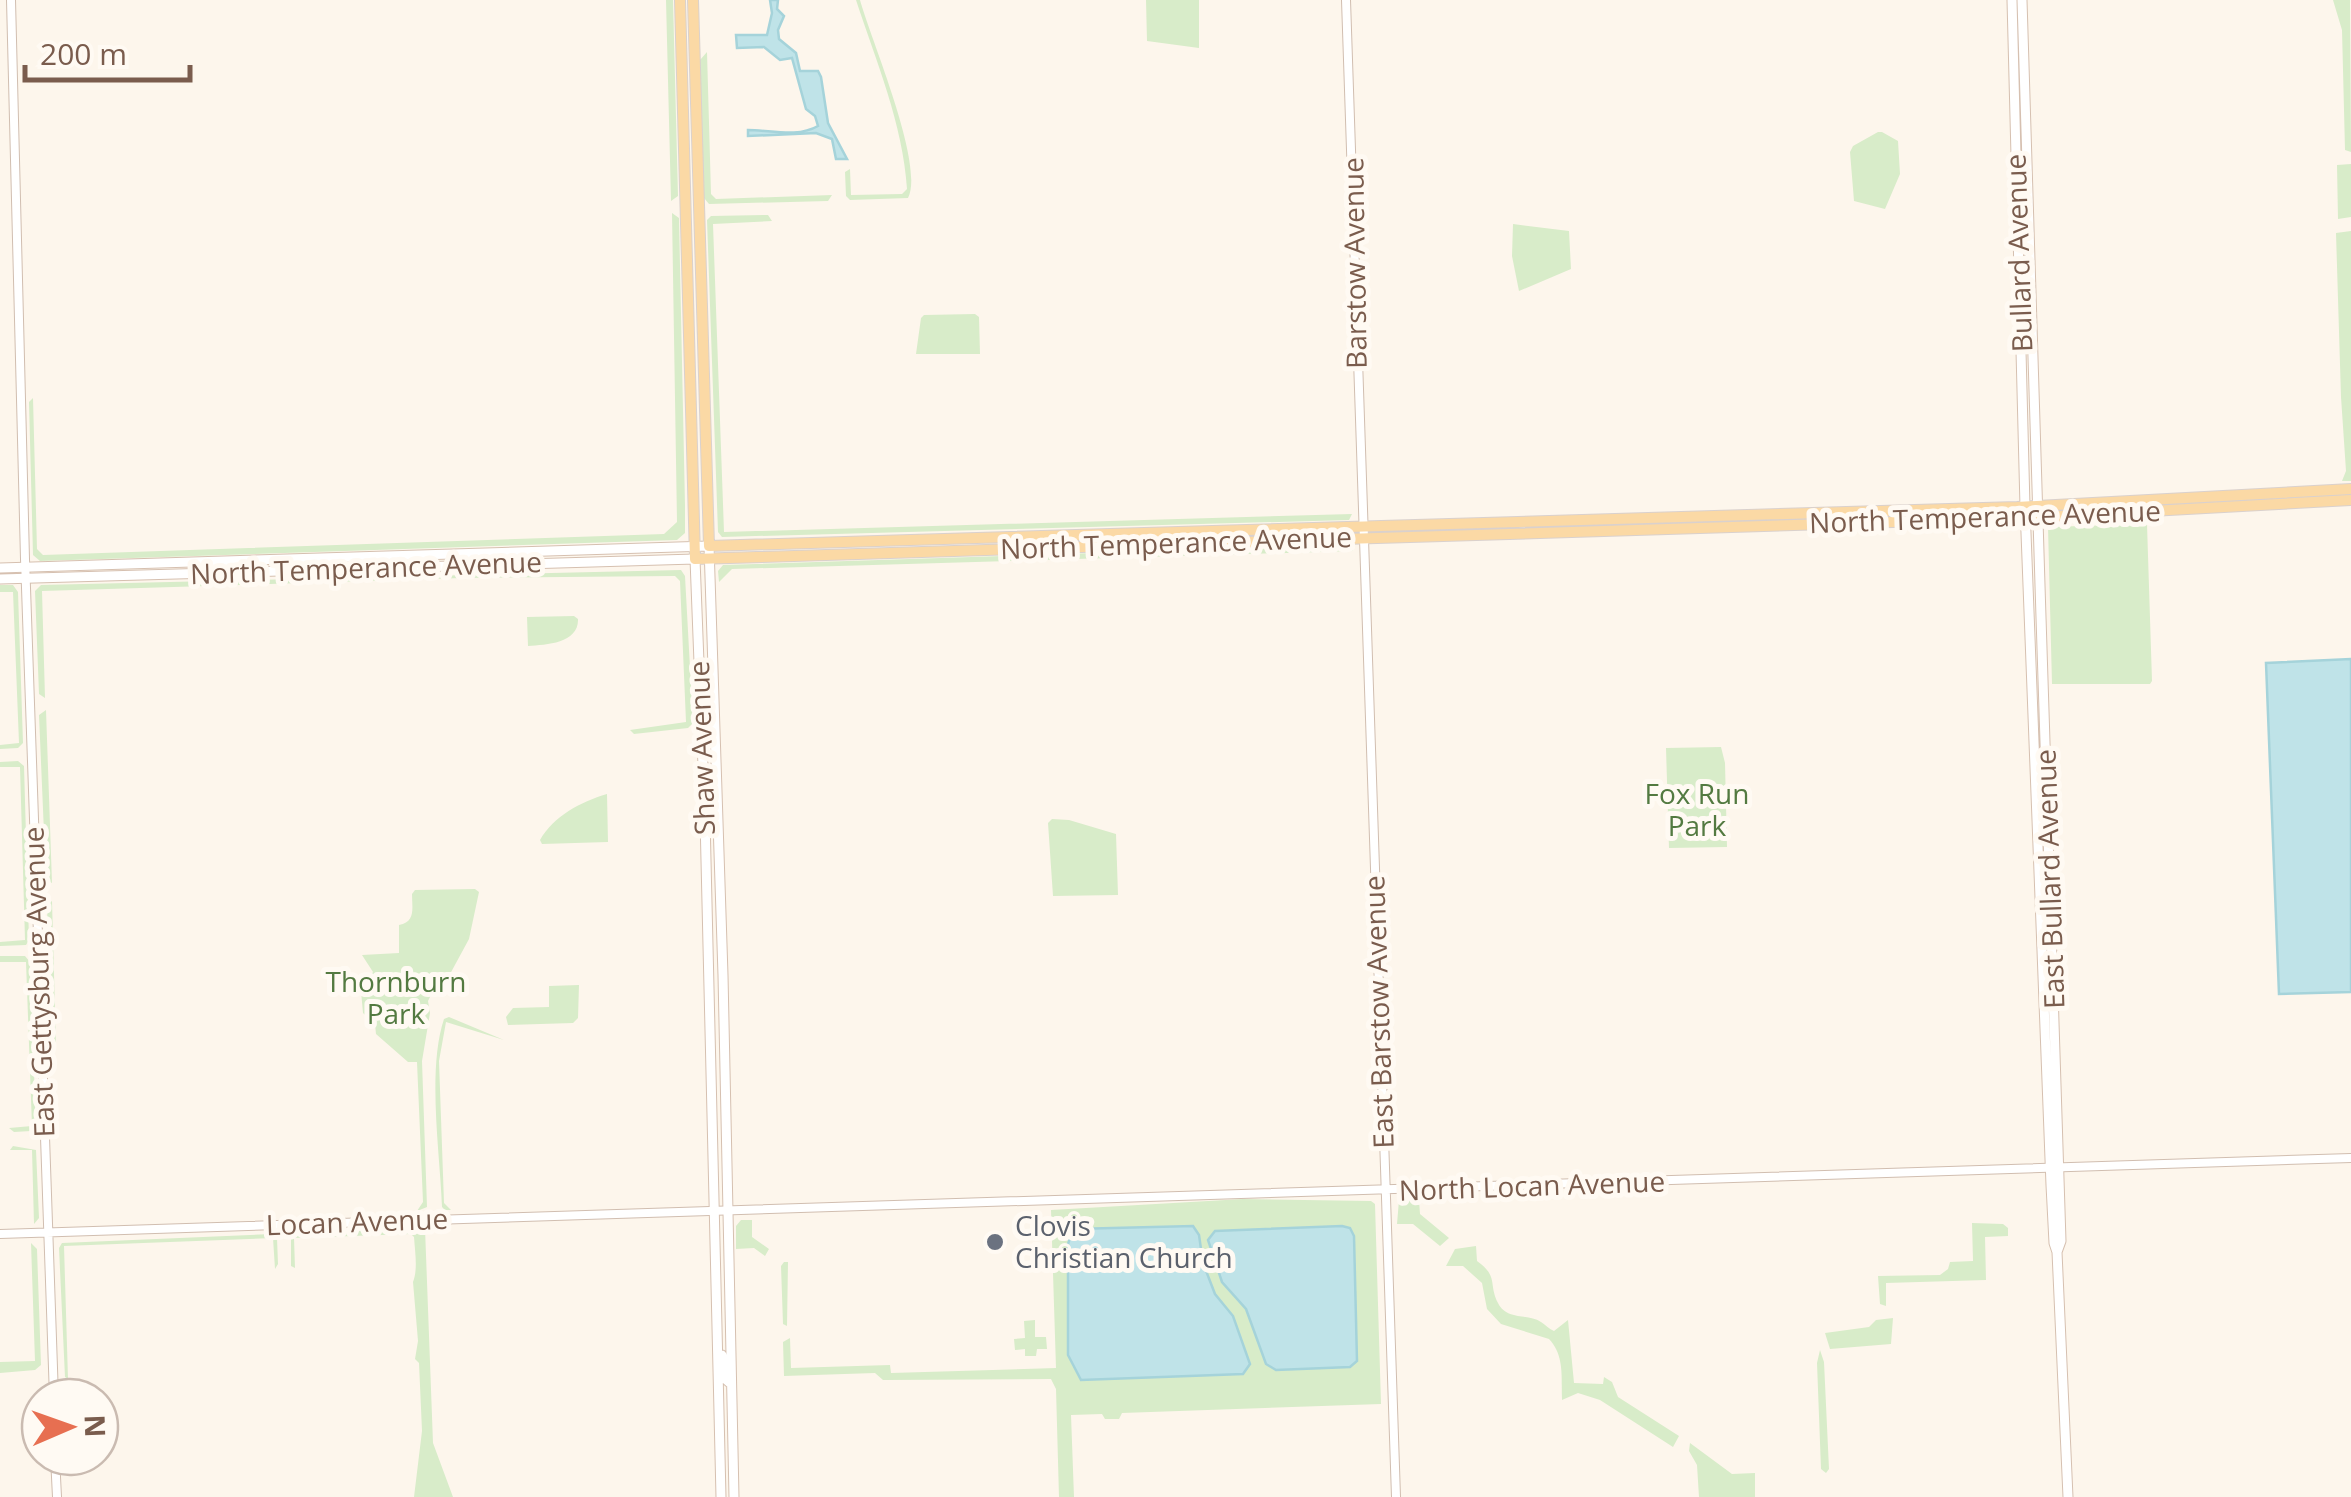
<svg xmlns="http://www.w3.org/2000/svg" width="2351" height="1497" viewBox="0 0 2351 1497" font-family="'Open Sans',sans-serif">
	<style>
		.green { fill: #d8ecc9 }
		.water { fill: #bfe3e8; stroke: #a5d3da; stroke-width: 2.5 }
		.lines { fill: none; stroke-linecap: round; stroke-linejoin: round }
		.tertiary-casing { stroke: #d1beb0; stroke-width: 10 }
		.secondary-casing { stroke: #d6c0b0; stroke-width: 11 }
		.primary-casing { stroke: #dad1cd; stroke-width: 12 }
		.tertiary { stroke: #fff; stroke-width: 8 }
		.secondary { stroke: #fff; stroke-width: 9 }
		.primary { stroke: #fbd9a5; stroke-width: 10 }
		.worship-dot { fill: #6b7280; stroke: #fffaf3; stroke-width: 4 }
		.labels { text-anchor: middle; stroke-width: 10; stroke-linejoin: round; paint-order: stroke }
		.street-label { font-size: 28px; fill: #7a5c4d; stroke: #fffaf3 }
		.park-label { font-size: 28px; fill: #537a41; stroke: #fffaf3 }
		.worship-label { font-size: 28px; fill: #5b616d; stroke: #fffaf3; text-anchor: start }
	</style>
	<rect width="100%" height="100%" fill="#fdf6ec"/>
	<path class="green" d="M 666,0 L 673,0 L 678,196 L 671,201 Z
		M 856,0 L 860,0 C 871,40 925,165 908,198 L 850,200 L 846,196 L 845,172 L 850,169 L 851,195 L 902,194 L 907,189 C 903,124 876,61 856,0 Z
		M 1146,0 L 1199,0 L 1199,48 L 1147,41 Z
		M 2333,0 L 2350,0 L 2351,152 L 2345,150 L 2342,30 Z
		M 707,52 L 711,194 L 716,199 L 832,195 L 828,201 L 709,204 L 704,198 L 700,60 Z
		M 1878,132 L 1882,132 L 1898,141 L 1900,174 L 1885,209 L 1854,201 L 1850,152 L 1853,146 Z
		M 2351,164 L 2351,217 L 2338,219 L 2337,165 Z
		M 672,213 L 679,218 L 685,506 L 685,533 L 677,540 L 40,561 L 33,555 L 29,402 L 33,398 L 37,549 L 43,555 L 664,534 L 677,522 Z
		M 768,215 L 772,221 L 713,224 L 724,532 L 1352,514 L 1349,520 L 722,537 L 718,532 L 707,220 L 711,216 Z
		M 1513,224 L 1569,231 L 1571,269 L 1519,291 L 1512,256 Z
		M 2351,231 L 2351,481 L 2342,481 L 2346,471 L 2341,397 L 2336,233 Z
		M 975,314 L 979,317 L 980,354 L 916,354 L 921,318 L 924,315 Z
		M 2147,524 L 2152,681 L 2150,684 L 2052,684 L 2048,527 Z
		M 1348,545 L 1353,551 L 732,569 L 719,582 L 718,571 L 723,565 Z
		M 681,570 L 685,576 L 693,723 L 688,728 L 634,734 L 630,730 L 686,722 L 680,581 L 675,576 L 462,578 L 42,591 L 45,698 L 39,694 L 35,591 L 41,585 Z
		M 0,585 L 13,585 L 18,592 L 23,743 L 18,748 L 0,749 L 0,745 L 19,743 L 13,592 L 0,592 Z
		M 574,616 L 578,619 C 579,643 547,645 528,646 L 527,617 Z
		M 46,710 L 52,883 L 46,880 L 39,715 Z
		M 1721,747 L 1725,763 L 1727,847 L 1669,848 L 1666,748 Z
		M 18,761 L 24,766 L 29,940 L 26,945 L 0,946 L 0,942 L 25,940 L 20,767 L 0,767 L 0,762 Z
		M 607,794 L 608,842 L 542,844 L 540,840 C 554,816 580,802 607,794 Z
		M 1052,819 L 1069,820 L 1116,834 L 1118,895 L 1053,896 L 1048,823 Z
		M 475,889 L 479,892 L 469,939 L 443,987 L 432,993 L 428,1001 L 430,1013 L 422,1061 L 427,1207 L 417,1211 L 423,1202 L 417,1062 L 408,1062 L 376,1034 L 375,1024 L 363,1013 L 361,991 L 373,972 L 362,955 L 399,953 L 399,925 C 416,922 412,908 412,894 L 415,890 Z
		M 52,901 L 56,1047 L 51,1047 L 47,905 Z
		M 0,956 L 25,956 L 30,962 L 36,1126 L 31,1131 L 14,1132 L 9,1128 L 32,1126 L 26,962 L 0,962 Z
		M 579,985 L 578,1018 L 573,1023 L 508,1025 L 506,1017 L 513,1008 L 549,1007 L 549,986 Z
		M 449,1017 L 504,1040 L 446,1022 L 439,1061 L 444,1203 L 451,1210 L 445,1210 L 442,1207 C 440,1153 427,1070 444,1019 Z
		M 13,1146 L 36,1150 L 39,1218 L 34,1224 L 32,1150 L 10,1150 Z
		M 1243,1199 L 1371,1201 L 1375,1204 L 1381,1404 L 1122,1413 L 1119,1419 L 1105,1419 L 1102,1414 L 1071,1415 L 1074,1497 L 1059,1497 L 1056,1389 L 1051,1379 L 883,1380 L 875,1373 L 784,1376 L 783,1342 L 790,1338 L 791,1368 L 890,1365 L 891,1373 L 1056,1368 L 1051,1210 Z
		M 1399,1200 L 1419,1200 L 1420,1214 L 1449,1238 L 1440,1246 L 1413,1224 L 1397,1224 Z
		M 741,1220 L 752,1220 L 752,1237 L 769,1249 L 765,1256 L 754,1248 L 736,1249 L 736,1226 Z
		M 1972,1223 L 2003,1224 L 2008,1228 L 2008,1236 L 1985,1237 L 1986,1280 L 1886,1283 L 1886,1306 L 1880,1304 L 1878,1276 L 1940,1275 L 1948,1269 L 1950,1262 L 1973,1261 Z
		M 425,1228 L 433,1443 L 453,1497 L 414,1497 L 422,1431 L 419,1363 L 415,1359 L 418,1341 L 413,1282 C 418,1269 415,1252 414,1237 L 411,1234 L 294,1238 L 295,1268 L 291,1266 L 291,1238 L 294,1233 Z
		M 272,1234 L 277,1238 L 278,1264 L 275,1269 L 273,1238 L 64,1246 L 68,1379 L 65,1377 L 59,1248 L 62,1243 Z
		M 31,1243 L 37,1249 L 41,1365 L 35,1370 L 0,1373 L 0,1362 L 35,1361 Z
		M 1476,1246 L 1477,1261 C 1499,1277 1488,1283 1498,1303 C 1507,1321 1527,1313 1541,1322 C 1546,1325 1549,1329 1554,1331 L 1568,1320 L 1574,1383 L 1603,1384 L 1604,1377 L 1612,1382 L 1618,1397 L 1679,1436 L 1673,1447 L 1600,1400 L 1578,1393 L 1562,1400 C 1561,1378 1565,1356 1549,1339 L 1501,1324 L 1487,1309 L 1482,1283 L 1463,1266 L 1446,1266 L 1455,1249 Z
		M 784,1262 L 788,1262 L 787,1326 L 783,1324 L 781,1266 Z
		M 1893,1318 L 1891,1344 L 1830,1349 L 1825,1333 L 1869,1327 L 1876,1320 Z
		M 1035,1320 L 1035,1337 L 1046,1337 L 1047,1349 L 1037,1349 L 1036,1356 L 1025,1356 L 1025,1349 L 1015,1350 L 1014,1339 L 1025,1338 L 1024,1321 Z
		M 1820,1350 L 1824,1362 L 1829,1469 L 1826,1473 L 1821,1469 L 1817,1363 Z
		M 1690,1443 L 1732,1474 L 1755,1473 L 1755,1497 L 1699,1497 L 1697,1465 L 1689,1451 Z"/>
	<path class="water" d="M 770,0 L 778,0 L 777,9 L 784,16 L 778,30 L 779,39 L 796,53 L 800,71 L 818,71 L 821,77 L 828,123 L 847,159 L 836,159 L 832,139 L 816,133 L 748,136 L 748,130 C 771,130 797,138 818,126 L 815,116 L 806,109 L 792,58 L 780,60 L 764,47 L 737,48 L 736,35 L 767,35 L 772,13 Z
		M 2351,659 L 2351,992 L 2279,994 L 2266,663 Z
		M 1193,1226 L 1199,1235 L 1203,1263 L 1215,1294 L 1233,1316 L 1250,1364 L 1243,1374 L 1081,1380 L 1068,1355 L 1068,1244 L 1073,1229 Z
		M 1342,1226 L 1350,1228 L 1354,1236 L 1357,1361 L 1350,1367 L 1276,1370 L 1266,1364 L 1246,1309 L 1222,1282 L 1208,1240 L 1215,1231 Z"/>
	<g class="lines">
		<g class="tertiary-casing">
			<path id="tertiary" d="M 11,0 L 25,559 L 54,1397
				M 1346,0 L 1396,1497
				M 0,1234 L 2351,1158
				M 55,1457 L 57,1497"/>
		</g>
		<g class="secondary-casing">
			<path id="secondary" d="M 2012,0 L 2025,507 L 2051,1185 L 2054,1243 L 2057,1252 L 2068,1497
				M 2022,0 C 2033,414 2049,827 2061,1241 L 2057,1252
				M 0,568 L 709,546 L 723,975 L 734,1497
				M 0,579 L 695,559 L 705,818 L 721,1497
				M 722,1355 L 723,1377 L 730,1383"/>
		</g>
		<g class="primary-casing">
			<path id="primary" d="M 680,0 L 695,559 L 2025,518 L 2351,500
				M 693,0 L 709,546 L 2017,507 L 2351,489"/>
		</g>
		<use href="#tertiary" class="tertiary"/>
		<use href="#secondary" class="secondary"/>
		<use href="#primary" class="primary"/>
	</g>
	<circle class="worship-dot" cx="995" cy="1242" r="10"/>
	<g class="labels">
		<g class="street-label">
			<text transform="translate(2019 253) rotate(-92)" y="10">Bullard Avenue</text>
			<text transform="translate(1355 263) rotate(-91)" y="10">Barstow Avenue</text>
			<text transform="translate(1985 517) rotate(-2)" y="10">North Temperance Avenue</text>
			<text transform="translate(1176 543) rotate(-2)" y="10">North Temperance Avenue</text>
			<text transform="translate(366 568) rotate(-2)" y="10">North Temperance Avenue</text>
			<text transform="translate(702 748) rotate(-92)" y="10">Shaw Avenue</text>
			<text transform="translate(2050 879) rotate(-92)" y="10">East Bullard Avenue</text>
			<text transform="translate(39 982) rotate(-92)" y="10">East Gettysburg Avenue</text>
			<text transform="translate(1379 1012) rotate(-92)" y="10">East Barstow Avenue</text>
			<text transform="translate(1532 1186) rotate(-2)" y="10">North Locan Avenue</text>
			<text transform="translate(357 1222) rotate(-2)" y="10">Locan Avenue</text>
		</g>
		<g class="park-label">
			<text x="1697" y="804">Fox Run<tspan x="1697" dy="32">Park</tspan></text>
			<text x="396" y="992">Thornburn<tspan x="396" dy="32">Park</tspan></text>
		</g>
		<g class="worship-label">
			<text x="1015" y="1236">Clovis<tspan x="1015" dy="32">Christian Church</tspan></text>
		</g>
	</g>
	<g transform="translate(70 1427) rotate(88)"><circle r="48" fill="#fffaf3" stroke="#cabbb1" stroke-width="2.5"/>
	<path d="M0-8L18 38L0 25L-18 38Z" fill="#e76f51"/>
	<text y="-15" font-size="28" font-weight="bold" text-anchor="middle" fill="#7a5c4d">N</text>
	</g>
	<path d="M25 65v15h165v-15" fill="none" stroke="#7a5c4d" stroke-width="5"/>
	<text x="40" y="65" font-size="30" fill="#7a5c4d" stroke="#fffaf3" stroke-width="8" paint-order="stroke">200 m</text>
</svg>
